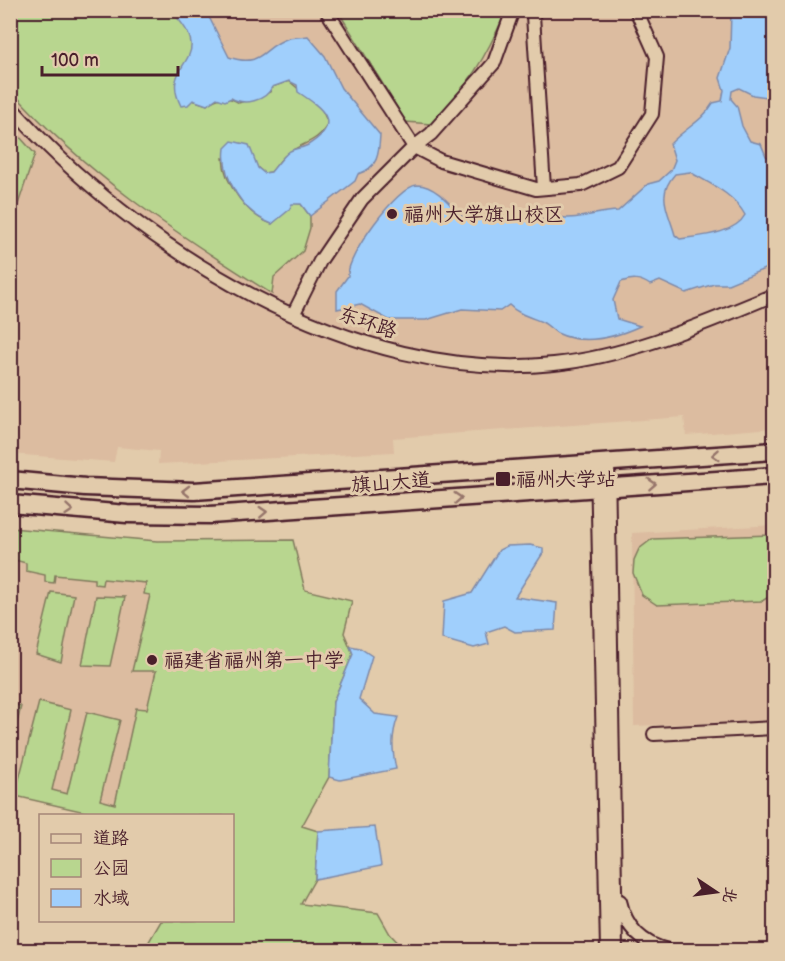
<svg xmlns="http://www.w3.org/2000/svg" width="785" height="961" viewBox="0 0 785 961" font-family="'Balsamiq Sans','LXGW WenKai TC',sans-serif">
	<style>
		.built { fill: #dcbca0 }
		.green { fill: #b8d68f; stroke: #817a5d; stroke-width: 1.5 }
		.water { fill: #a0cffc; stroke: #7e89a8; stroke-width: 1.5; fill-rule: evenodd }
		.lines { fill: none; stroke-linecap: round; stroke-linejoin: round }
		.minor-casing { stroke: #4a1f2b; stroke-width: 16 }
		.highway-casing { stroke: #4a1f2b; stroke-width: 21 }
		.minor { stroke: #e2cbab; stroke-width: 12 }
		.highway { stroke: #e2cbab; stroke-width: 16 }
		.oneway { stroke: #96756b }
		.poi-dot { fill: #4a1f2b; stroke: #e2cbab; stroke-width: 2 }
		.labels { text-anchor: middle; stroke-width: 6; stroke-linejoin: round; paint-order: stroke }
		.poi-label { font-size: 20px; fill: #4a1f2b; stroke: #e2cbab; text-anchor: start }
		.street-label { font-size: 20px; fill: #4a1f2b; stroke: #e2cbab }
	</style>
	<rect width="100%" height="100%" fill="#e2cbab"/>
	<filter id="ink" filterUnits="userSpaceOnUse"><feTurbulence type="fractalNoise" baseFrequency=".0167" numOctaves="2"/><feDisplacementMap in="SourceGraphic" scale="12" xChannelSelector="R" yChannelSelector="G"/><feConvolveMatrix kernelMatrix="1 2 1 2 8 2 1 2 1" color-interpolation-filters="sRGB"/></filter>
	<g filter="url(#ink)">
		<path class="built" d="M 10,11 L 774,11 L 774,428 L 686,435 L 684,417 L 393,438 L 394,452 L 158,464 L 159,451 L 117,447 L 114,462 L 11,454 Z
			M 774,525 L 774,720 L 634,726 L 632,533 Z
			M 11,528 L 157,541 L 293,540 L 232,816 L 98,815 L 11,796 Z"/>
		<path class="green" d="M 13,10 L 171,11 L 188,28 L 192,41 L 192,100 L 207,105 C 217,96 229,96 239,103 L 270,92 L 272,87 L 289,81 L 321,108 L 328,123 C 320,140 306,142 291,151 C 283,155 277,165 271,172 L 264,173 L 258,168 L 223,158 C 224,184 248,216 272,224 L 292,203 L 301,204 L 310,216 L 310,228 L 303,251 L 274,277 L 272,294 C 177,234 85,174 11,90 L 10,12 Z
			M 338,11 L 506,11 C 485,59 468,87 431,124 L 406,122 Z
			M 11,127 L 35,154 L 11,225 Z
			M 11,528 L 157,541 L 293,540 L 305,590 L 352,601 L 344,633 L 353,654 L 333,702 L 329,777 L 302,826 L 318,831 L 315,879 L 301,904 L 378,913 L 390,934 L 405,950 L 144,950 L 161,921 L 232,920 L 232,816 L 98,815 L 11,795 L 10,782 L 18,783 L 39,702 L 71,710 L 52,790 L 67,794 L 87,712 L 120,720 L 100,800 L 115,804 L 136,708 L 147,709 L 156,671 L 132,671 L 150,595 L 144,594 L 146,583 L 103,579 L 102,585 L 94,584 L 94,579 L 55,575 L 54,583 L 45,582 L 45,575 L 26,571 L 26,563 L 11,559 Z
			M 774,535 L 774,594 L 762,601 L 657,605 L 642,595 L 633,573 L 634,560 L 639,549 L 652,539 Z
			M 51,592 L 74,595 L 61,662 L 36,654 Z
			M 96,596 L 125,597 L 110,666 L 82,665 Z
			M 11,704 L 21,706 L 11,749 L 10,704 Z"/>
		<path class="water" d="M 171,11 L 206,11 L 229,57 C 263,69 262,46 289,38 C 294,37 302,37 308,36 L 325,56 L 341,88 L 380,135 C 379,154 378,168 358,174 L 355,181 L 310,216 L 301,204 L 292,204 L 289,210 L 272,224 C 243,213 221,178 225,148 L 232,141 L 249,145 L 258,168 L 264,173 L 271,172 C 277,165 283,156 290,151 C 296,148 303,148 308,145 C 344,123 322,108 298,92 L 297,85 L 289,81 L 272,87 C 266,101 244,106 231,98 L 225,101 L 217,98 L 207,105 L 193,100 L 188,105 L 181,106 C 157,59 222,63 171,11 Z
			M 731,11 L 774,11 L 774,98 L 753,95 L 739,88 L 732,91 L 731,99 L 737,106 L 742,126 L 750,141 L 761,144 L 766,156 L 774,161 L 774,265 L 728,284 L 714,284 L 686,293 L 660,281 L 650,285 C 640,278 632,278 621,282 L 613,300 L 617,319 L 640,326 C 616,337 584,346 557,333 C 552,330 548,325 542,322 C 530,317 518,314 509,305 L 500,311 L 462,309 L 426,320 L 389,320 L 360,304 L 337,309 L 337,291 L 348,276 C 346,257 397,186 417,185 C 435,185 450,204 461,216 C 477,220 546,224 558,217 C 579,221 597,211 618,211 L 648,184 L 659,181 L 671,170 L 675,160 L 670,144 C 685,128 702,122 713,103 L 722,101 L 724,90 L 720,78 L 730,48 ZM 690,172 C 710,184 733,193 745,215 C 735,234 700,236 680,239 L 675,235 C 668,210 656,195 675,174 Z
			M 530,545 L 543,548 L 543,553 L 515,597 L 557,603 L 555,630 L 515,632 L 504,626 L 486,632 L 489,644 L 474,648 L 442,639 L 444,601 L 472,593 L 499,550 L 507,546 Z
			M 350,646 L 360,648 L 372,656 L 359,699 L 375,714 L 398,717 C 391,736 392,750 396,769 L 340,780 L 329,777 L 333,702 L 353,654 Z
			M 375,827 L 381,866 L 315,879 L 318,831 Z"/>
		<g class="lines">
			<g class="minor-casing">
				<path id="minor" d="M 326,10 L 414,147 L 441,161 L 536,189 L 581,185 L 618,167 L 652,114 L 657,57 L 636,10
					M 535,10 L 533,15 L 544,188
					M 10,106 C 137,250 355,385 554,364 C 631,356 703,324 774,295
					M 294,313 L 320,261 L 362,199 L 414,147 L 431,134 L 494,63 L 513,10
					M 608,462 L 616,950
					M 597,463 L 607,950
					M 654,734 L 774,728
					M 620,901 C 626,928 642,944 668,950"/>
			</g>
			<g class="highway-casing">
				<path id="highway" d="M 10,480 L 85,487 L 194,491 L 774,451
					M 10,504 L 127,514 L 210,515 L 774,476"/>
			</g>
			<use href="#minor" class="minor"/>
			<use href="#highway" class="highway"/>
		</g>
		<defs><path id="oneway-chevron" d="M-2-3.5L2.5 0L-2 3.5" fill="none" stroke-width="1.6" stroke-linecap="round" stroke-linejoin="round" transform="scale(1.5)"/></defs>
		<g class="oneway">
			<use href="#oneway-chevron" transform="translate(716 455) rotate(176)"/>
			<use href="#oneway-chevron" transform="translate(652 484) rotate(-4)"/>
			<use href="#oneway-chevron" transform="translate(186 491) rotate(-179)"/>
			<use href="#oneway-chevron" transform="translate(458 498) rotate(-4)"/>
			<use href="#oneway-chevron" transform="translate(69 510) rotate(5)"/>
			<use href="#oneway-chevron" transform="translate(263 512) rotate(-3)"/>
		</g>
	</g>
	<g class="poi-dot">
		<circle cx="392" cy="214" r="6"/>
		<rect x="495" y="471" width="16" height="16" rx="3"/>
		<circle cx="152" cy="660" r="6"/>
	</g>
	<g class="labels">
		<g class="poi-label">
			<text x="404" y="221">福州大学旗山校区</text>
			<text x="516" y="486">福州大学站</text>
			<text x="164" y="667">福建省福州第一中学</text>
		</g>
		<g class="street-label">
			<text transform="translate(368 322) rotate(19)" y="7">东环路</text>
			<text transform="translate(391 482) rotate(-4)" y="7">旗山大道</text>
		</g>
	</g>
	<rect width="785" height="961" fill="none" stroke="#e2cbab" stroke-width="36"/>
	<rect x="18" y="18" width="749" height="925" fill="none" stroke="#4a1f2b" stroke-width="2" filter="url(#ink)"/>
	<rect x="39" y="814" width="195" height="108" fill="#e2cbab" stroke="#a58678" stroke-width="1.5"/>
	<rect x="51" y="834" width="30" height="9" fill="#e2cbab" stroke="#a58678" stroke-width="1.5"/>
	<text x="93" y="844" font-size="18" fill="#4a1f2b">道路</text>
	<rect x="51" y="859" width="30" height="18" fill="#b8d68f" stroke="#a58678" stroke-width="1.5"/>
	<text x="93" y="874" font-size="18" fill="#4a1f2b">公园</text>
	<rect x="51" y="889" width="30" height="18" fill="#a0cffc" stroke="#a58678" stroke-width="1.5"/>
	<text x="93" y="904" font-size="18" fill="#4a1f2b">水域</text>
	<g transform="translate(716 892) rotate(103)" stroke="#e2cbab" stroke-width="4.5" paint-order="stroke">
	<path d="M0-4.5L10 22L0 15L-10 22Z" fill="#4a1f2b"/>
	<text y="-9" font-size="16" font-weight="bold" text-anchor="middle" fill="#4a1f2b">北</text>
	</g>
	<path d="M42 66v9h136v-9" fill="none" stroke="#4a1f2b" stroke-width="3"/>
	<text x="51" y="66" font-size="18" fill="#4a1f2b" stroke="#e2cbab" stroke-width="4.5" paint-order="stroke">100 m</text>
</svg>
